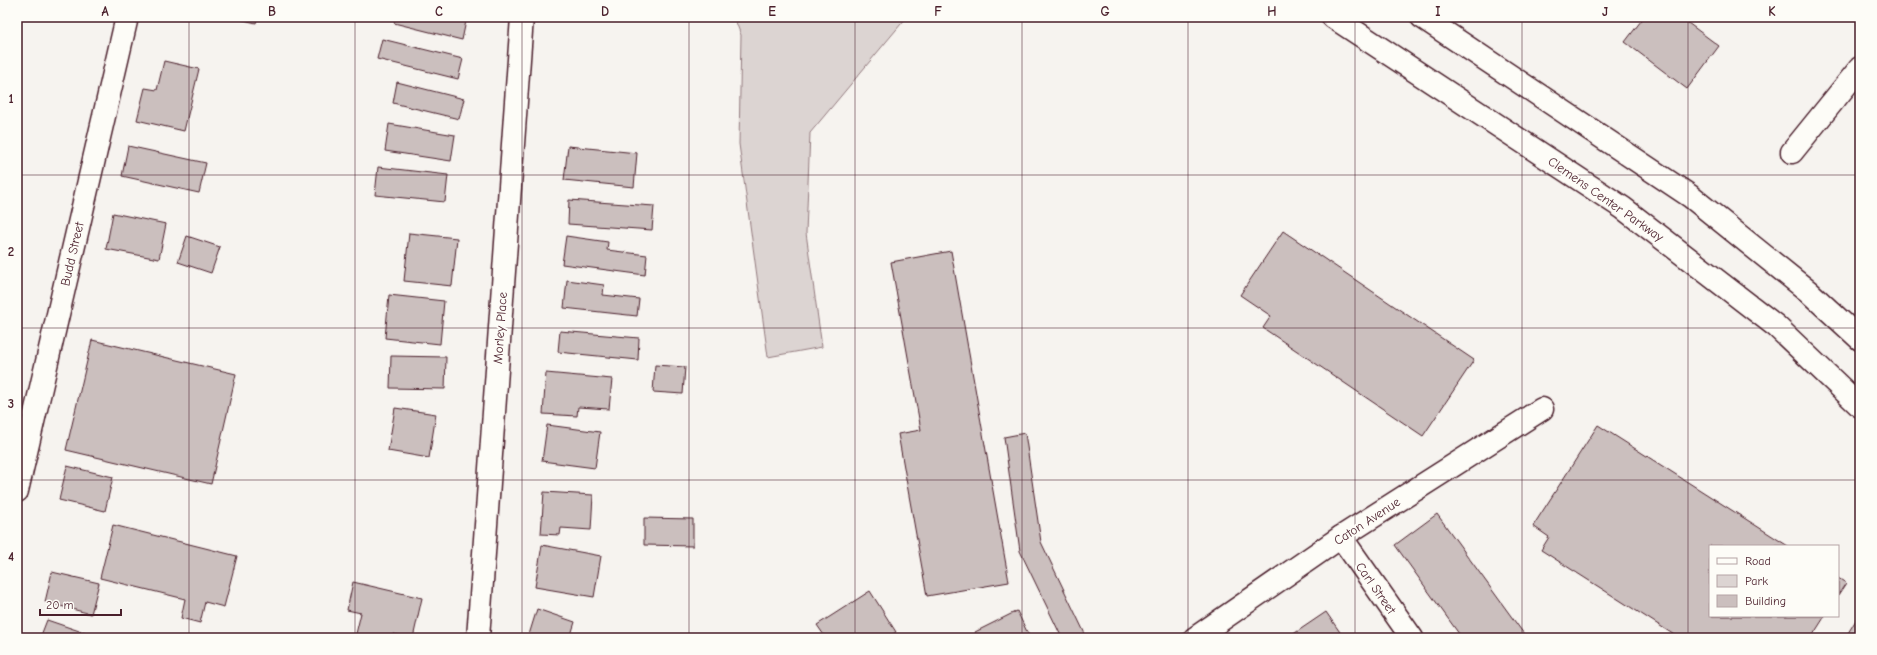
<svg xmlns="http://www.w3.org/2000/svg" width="1877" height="655" viewBox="0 0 1877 655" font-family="'Comic Neue',sans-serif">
  <rect width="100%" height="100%" fill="#f6f3ef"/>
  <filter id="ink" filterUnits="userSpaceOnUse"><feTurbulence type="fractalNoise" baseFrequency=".025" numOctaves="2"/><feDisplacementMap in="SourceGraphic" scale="8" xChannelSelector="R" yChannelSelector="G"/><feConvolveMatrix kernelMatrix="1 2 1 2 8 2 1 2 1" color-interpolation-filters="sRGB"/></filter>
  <g filter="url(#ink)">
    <path fill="#dcd4d2" stroke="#937a7e" d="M 734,17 L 906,18 L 810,133 L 806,233 L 822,347 L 768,357 L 739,144 L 741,35 Z"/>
    <g fill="#cbbfbe" stroke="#4a1f2b">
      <path d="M 231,17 L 258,17 L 256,23 Z"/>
      <path d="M 395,17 L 450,17 L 466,21 L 462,40 L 394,23 Z"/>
      <path d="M 1644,17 L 1680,17 L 1719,46 L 1687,89 L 1625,42 Z"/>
      <path d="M 382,39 L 463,59 L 458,79 L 377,59 Z"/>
      <path d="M 164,61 L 199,69 L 184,131 L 137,120 L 145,88 L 157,90 Z"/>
      <path d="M 397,82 L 464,99 L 459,119 L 393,103 Z"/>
      <path d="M 389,124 L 455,135 L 451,161 L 385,151 Z"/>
      <path d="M 128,146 L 206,163 L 199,193 L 122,176 Z"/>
      <path d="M 568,146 L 637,153 L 634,187 L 564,180 Z"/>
      <path d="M 378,167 L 448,175 L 445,202 L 375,195 Z"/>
      <path d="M 569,200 L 654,206 L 652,230 L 568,224 Z"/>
      <path d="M 113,213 L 166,224 L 159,259 L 106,249 Z"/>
      <path d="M 1283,231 L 1474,360 L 1423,436 L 1263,328 L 1271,316 L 1240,295 Z"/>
      <path d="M 409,233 L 457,238 L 452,286 L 404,281 Z"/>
      <path d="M 187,236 L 220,247 L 211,273 L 178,262 Z"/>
      <path d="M 566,236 L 608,242 L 607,250 L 647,255 L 645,275 L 562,264 Z"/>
      <path d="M 951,251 L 1009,582 L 927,596 L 898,434 L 921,430 L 891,262 Z"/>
      <path d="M 567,280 L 604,285 L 603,295 L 639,299 L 637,316 L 564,308 Z"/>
      <path d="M 389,295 L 444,301 L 440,344 L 385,338 Z"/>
      <path d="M 560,331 L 639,338 L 638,360 L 558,352 Z"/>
      <path d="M 92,340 L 236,374 L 211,484 L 66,450 Z"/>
      <path d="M 391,356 L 446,357 L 445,389 L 390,388 Z"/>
      <path d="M 655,365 L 685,367 L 683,394 L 653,392 Z"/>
      <path d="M 546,373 L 612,379 L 609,409 L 578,407 L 577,416 L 543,414 Z"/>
      <path d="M 395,408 L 436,414 L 429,458 L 388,451 Z"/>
      <path d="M 547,425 L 600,432 L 595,468 L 542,461 Z"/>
      <path d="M 1598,425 L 1788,546 L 1710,546 L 1710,616 L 1825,616 L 1811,638 L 1679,638 L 1541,550 L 1549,537 L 1533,526 Z"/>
      <path d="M 1025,433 L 1041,542 L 1087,638 L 1062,638 L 1020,551 L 1004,437 Z"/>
      <path d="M 67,466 L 113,477 L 105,511 L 59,500 Z"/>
      <path d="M 544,492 L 593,495 L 591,530 L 561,528 L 560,535 L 541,534 Z"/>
      <path d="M 1437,514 L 1524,634 L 1519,638 L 1462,638 L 1395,545 Z"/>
      <path d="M 644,518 L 693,519 L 693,546 L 644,545 Z"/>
      <path d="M 113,525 L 237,556 L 224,607 L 205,602 L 200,623 L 181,618 L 185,599 L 100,578 Z"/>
      <path d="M 542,545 L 601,556 L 594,597 L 535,587 Z"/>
      <path d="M 52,572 L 99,583 L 91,614 L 45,602 Z"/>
      <path d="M 1838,578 L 1846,583 L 1838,595 Z"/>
      <path d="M 353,582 L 422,598 L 413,638 L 393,634 L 392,638 L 355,638 L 361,613 L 347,610 Z"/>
      <path d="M 870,591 L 896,632 L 887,638 L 826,638 L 817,625 Z"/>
      <path d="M 537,609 L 575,622 L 570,638 L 528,638 Z"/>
      <path d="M 1017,611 L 1030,638 L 978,638 L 975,632 Z"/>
      <path d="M 1326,612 L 1344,638 L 1294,638 L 1292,635 Z"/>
      <path d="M 1859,615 L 1860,638 L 1845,638 Z"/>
      <path d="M 47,620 L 91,635 L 90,638 L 40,638 Z"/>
    </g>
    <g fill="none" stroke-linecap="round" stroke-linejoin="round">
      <g stroke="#4a1f2b" stroke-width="25">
        <g id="street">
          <path d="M 1792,152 L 1860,68"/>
          <path d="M 17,491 L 127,17"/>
          <path d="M 1341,537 L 1412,638"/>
          <path d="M 478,638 L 522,17"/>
          <path d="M 1195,638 L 1341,537 L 1542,409"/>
        </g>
      </g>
      <g stroke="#4a1f2b" stroke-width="25">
        <g id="primary">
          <path d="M 1333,17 L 1623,208 L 1776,326 L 1860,406"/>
          <path d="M 1422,17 L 1690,196 L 1808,291 L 1860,339"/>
        </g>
      </g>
      <use href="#street" stroke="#fdfcf7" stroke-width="22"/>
      <use href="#primary" stroke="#fdfcf7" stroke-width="22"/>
    </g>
  </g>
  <path fill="none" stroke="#4a1f2b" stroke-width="1" stroke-opacity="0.55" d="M 189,17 L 189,638M 355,17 L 355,638M 522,17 L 522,638M 689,17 L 689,638M 855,17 L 855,638M 1022,17 L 1022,638M 1188,17 L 1188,638M 1355,17 L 1355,638M 1522,17 L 1522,638M 1688,17 L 1688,638M 17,175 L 1860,175M 17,328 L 1860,328M 17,480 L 1860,480"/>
  <g text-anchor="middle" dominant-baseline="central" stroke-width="4" stroke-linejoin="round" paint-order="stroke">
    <g font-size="13" fill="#4a1f2b" stroke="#fdfcf7">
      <text transform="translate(1606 199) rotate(35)">Clemens Center Parkway</text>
      <text transform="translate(72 254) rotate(-77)">Budd Street</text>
      <text transform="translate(500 328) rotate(-86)">Morley Place</text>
      <text transform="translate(1367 521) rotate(-33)">Caton Avenue</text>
      <text transform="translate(1376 588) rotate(55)">Carl Street</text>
    </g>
  </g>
  <rect width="1877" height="655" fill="none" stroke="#fdfcf7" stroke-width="44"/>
  <rect x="1709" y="545" width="130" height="72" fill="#fdfcf7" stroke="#b5a4a5"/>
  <rect x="1717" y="558" width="20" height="6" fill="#fdfcf7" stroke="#b5a4a5"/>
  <text x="1745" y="565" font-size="12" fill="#4a1f2b">Road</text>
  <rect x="1717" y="575" width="20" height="12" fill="#dcd4d2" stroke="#b5a4a5"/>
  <text x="1745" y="585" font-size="12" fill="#4a1f2b">Park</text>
  <rect x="1717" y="595" width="20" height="12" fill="#cbbfbe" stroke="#b5a4a5"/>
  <text x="1745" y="605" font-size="12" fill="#4a1f2b">Building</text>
  <path d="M40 609v6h81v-6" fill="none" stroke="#4a1f2b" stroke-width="2"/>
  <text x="46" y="609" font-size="12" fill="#4a1f2b" stroke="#fdfcf7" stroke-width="3" paint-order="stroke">20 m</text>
  <rect x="22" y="22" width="1833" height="611" fill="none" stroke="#4a1f2b" stroke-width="1.5"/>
  <g font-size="13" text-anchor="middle" font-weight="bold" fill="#4a1f2b">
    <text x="105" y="16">A</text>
    <text x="272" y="16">B</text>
    <text x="439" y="16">C</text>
    <text x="605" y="16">D</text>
    <text x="772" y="16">E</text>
    <text x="938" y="16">F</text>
    <text x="1105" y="16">G</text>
    <text x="1272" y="16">H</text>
    <text x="1438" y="16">I</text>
    <text x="1605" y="16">J</text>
    <text x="1772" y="16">K</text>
    <text x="11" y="103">1</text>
    <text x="11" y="256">2</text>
    <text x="11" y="408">3</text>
    <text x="11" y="561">4</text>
  </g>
</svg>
